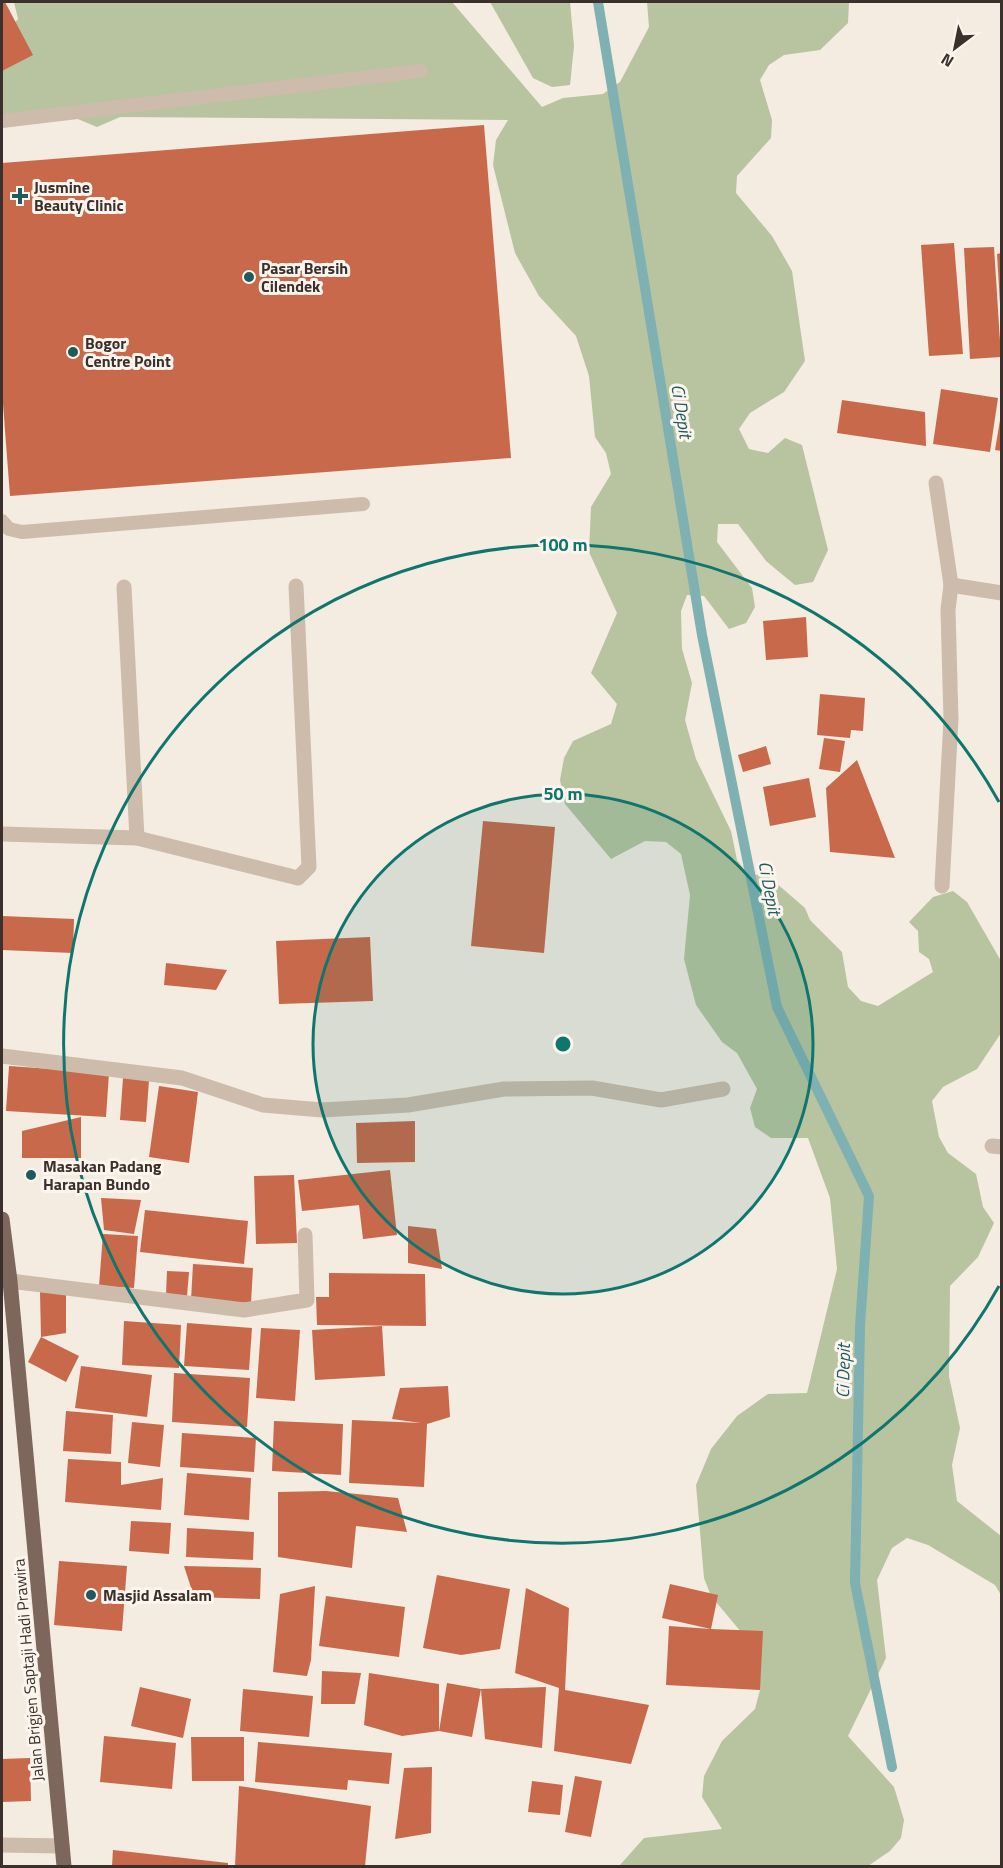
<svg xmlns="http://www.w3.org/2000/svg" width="1003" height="1868" viewBox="0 0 1003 1868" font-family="'Titillium Web',sans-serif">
  <rect width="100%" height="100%" fill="#f4ebe1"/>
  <g fill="#b8c4a0">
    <path d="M 14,2 L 452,2 L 542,107 L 563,98 L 603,94 L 620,82 L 649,27 L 647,2 L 849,2 L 848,23 L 820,50 L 784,55 L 769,65 L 760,80 L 772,120 L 771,138 L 737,176 L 736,193 L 772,236 L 792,271 L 805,361 L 784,392 L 750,413 L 739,429 L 749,449 L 768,453 L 785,438 L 802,445 L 828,550 L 813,582 L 795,585 L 766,561 L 738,524 L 718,524 L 717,542 L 752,588 L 755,607 L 746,623 L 729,629 L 704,596 L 687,595 L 681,611 L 682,649 L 692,683 L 685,720 L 696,759 L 731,831 L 737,860 L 748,874 L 768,876 L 805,908 L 810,920 L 842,952 L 848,987 L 861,1001 L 878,1006 L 933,972 L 929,959 L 919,952 L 918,931 L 909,922 L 933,897 L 953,891 L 967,902 L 1001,961 L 1001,1033 L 977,1069 L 943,1087 L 932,1101 L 939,1137 L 948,1153 L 976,1174 L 983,1207 L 994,1223 L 978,1257 L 950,1286 L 949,1376 L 960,1428 L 952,1465 L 957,1501 L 1001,1536 L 1001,1595 L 995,1585 L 928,1545 L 907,1538 L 892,1548 L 877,1580 L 886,1658 L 848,1736 L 894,1787 L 904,1820 L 901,1838 L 890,1851 L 868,1866 L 619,1866 L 644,1838 L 722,1829 L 702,1797 L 704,1776 L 722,1741 L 755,1709 L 760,1690 L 752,1645 L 711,1596 L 704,1578 L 696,1485 L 711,1449 L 737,1416 L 768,1394 L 807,1393 L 837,1269 L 830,1198 L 808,1138 L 771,1138 L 755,1127 L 750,1108 L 757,1089 L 737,1053 L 722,1042 L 696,1005 L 684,959 L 690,895 L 681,854 L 666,842 L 645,841 L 611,859 L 565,804 L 560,780 L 564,758 L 573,741 L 611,724 L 617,704 L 591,673 L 617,613 L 589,552 L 591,507 L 611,474 L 606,453 L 595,437 L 589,376 L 576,336 L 539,296 L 515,253 L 493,165 L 496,140 L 508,120 L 120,117 L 97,127 L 73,117 L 2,116 L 2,37 L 18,19 Z"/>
    <path d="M 490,2 L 570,2 L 574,46 L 570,85 L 552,87 L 533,78 Z"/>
  </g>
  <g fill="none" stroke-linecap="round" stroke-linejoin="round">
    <path stroke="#7fb0b2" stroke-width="10" d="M 598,2 L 702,635 L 777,1007 L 869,1196 L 860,1326 L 855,1583 L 892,1767"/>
  </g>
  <g fill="#c8694b">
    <path d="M 2,2 L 5,2 L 33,55 L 2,71 Z"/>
    <path d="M 484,125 L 511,458 L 10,496 L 2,391 L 2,163 Z"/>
    <path d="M 954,243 L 963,354 L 929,356 L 921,245 Z"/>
    <path d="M 994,247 L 1001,357 L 970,359 L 964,248 Z"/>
    <path d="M 1002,253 L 1002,304 L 1000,304 L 997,254 Z"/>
    <path d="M 941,389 L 998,398 L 990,452 L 933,444 Z"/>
    <path d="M 842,400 L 925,412 L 926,446 L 837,433 Z"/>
    <path d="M 1000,420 L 1002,420 L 1002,451 L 995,450 Z"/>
    <path d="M 806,617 L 808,657 L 766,660 L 763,621 Z"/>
    <path d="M 820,694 L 865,698 L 863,731 L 851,730 L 850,738 L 817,735 Z"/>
    <path d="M 824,738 L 845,741 L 840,772 L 819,769 Z"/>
    <path d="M 766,746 L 771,764 L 743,772 L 738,755 Z"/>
    <path d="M 857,760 L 895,858 L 830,852 L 826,788 Z"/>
    <path d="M 809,778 L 816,817 L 770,826 L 763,787 Z"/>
    <path d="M 483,821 L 555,827 L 544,953 L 471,946 Z"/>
    <path d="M 2,916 L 74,919 L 73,953 L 2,950 Z"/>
    <path d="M 370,937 L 373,1001 L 279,1004 L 276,941 Z"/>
    <path d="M 166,963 L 227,970 L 216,990 L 164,985 Z"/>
    <path d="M 9,1066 L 109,1073 L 106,1117 L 6,1111 Z"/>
    <path d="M 123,1078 L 149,1080 L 146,1122 L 120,1120 Z"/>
    <path d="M 159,1086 L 198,1092 L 189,1163 L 149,1157 Z"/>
    <path d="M 81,1117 L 81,1158 L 22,1158 L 22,1131 Z"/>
    <path d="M 415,1121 L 415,1162 L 357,1163 L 356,1123 Z"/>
    <path d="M 390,1170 L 397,1235 L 363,1239 L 359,1205 L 302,1211 L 298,1180 Z"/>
    <path d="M 294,1175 L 297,1243 L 256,1244 L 254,1176 Z"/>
    <path d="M 101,1198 L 141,1200 L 134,1234 L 104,1230 Z"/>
    <path d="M 145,1210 L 248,1221 L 244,1264 L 140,1252 Z"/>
    <path d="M 408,1226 L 436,1229 L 442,1269 L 408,1263 Z"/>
    <path d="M 103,1234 L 138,1236 L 134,1288 L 99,1286 Z"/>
    <path d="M 193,1264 L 253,1268 L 251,1303 L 191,1300 Z"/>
    <path d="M 167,1271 L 189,1272 L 187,1296 L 166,1295 Z"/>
    <path d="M 329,1273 L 425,1274 L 426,1326 L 317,1325 L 316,1297 L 329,1297 Z"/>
    <path d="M 40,1292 L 66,1293 L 66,1333 L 41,1337 Z"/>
    <path d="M 124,1321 L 181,1325 L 179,1368 L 122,1365 Z"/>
    <path d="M 187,1323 L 252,1328 L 249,1370 L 184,1366 Z"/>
    <path d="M 382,1326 L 385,1376 L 315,1380 L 312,1330 Z"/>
    <path d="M 261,1328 L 300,1330 L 295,1401 L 256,1398 Z"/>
    <path d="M 41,1337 L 79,1356 L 66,1382 L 28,1362 Z"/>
    <path d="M 81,1366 L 152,1375 L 147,1417 L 75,1408 Z"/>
    <path d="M 174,1373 L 250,1378 L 247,1427 L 172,1422 Z"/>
    <path d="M 448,1386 L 450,1417 L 427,1424 L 424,1487 L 349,1483 L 352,1420 L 421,1423 L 392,1419 L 400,1388 Z"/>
    <path d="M 66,1411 L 113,1415 L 111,1454 L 63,1451 Z"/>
    <path d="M 274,1421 L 343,1424 L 341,1475 L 272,1471 Z"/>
    <path d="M 132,1422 L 164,1425 L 160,1467 L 128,1463 Z"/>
    <path d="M 182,1433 L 256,1438 L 254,1472 L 180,1467 Z"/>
    <path d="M 68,1459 L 121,1462 L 121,1485 L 163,1478 L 161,1510 L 65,1502 Z"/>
    <path d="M 187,1473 L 251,1478 L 249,1520 L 184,1515 Z"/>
    <path d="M 326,1491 L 398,1498 L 407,1532 L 356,1526 L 352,1568 L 278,1557 L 278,1492 Z"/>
    <path d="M 131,1521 L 171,1523 L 169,1554 L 129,1551 Z"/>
    <path d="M 187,1528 L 254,1532 L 253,1560 L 186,1557 Z"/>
    <path d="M 59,1561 L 127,1566 L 122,1631 L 54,1625 Z"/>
    <path d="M 184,1566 L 261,1568 L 260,1599 L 194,1597 Z"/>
    <path d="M 437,1575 L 510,1589 L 500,1649 L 461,1655 L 423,1648 Z"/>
    <path d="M 670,1584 L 718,1595 L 711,1629 L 763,1631 L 760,1690 L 666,1685 L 669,1626 L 711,1629 L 662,1618 Z"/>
    <path d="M 315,1586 L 311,1660 L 307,1676 L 273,1672 L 280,1594 Z"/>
    <path d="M 526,1588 L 569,1608 L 565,1690 L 649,1705 L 631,1764 L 554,1751 L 559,1688 L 515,1673 Z"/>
    <path d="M 326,1596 L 405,1607 L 399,1657 L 319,1646 Z"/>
    <path d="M 322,1671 L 361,1673 L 355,1704 L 321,1704 Z"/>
    <path d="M 369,1673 L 439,1684 L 439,1731 L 447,1683 L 481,1689 L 472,1737 L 439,1731 L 402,1736 L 364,1725 Z"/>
    <path d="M 140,1687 L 191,1699 L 183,1738 L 131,1726 Z"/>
    <path d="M 546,1687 L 542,1748 L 485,1739 L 481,1689 Z"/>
    <path d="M 243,1689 L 313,1696 L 309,1737 L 240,1731 Z"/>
    <path d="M 104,1736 L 176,1743 L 172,1789 L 100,1782 Z"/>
    <path d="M 191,1737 L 244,1737 L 244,1781 L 192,1781 Z"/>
    <path d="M 258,1742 L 392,1753 L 389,1784 L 348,1780 L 347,1790 L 255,1782 Z"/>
    <path d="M 30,1758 L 31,1801 L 2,1802 L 2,1759 Z"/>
    <path d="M 432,1767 L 431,1833 L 395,1839 L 404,1768 Z"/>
    <path d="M 575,1776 L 602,1781 L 591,1837 L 565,1832 Z"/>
    <path d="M 532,1781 L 563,1785 L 560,1815 L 528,1812 Z"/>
    <path d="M 239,1786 L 371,1806 L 365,1866 L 235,1866 Z"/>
    <path d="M 113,1850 L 228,1863 L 228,1866 L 112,1866 Z"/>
  </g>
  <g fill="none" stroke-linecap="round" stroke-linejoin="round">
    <g stroke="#cdbbac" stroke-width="14">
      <path d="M 2,121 L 420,71"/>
      <path d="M 2,521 L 9,529 L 22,532 L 363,504"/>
    </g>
    <g stroke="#cdbbac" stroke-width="15">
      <path d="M 936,483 L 951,585 L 948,610 L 951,719 L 942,886"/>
      <path d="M 951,585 L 1002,593"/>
      <path d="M 124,587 L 137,838"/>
      <path d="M 2,834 L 137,838 L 298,878 L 309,867 L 296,586"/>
      <path d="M 2,1056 L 182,1078 L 263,1105 L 322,1110 L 408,1105 L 504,1089 L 592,1088 L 661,1100 L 723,1089"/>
      <path d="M 992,1146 L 1002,1147"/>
      <path d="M 10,1281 L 244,1310 L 307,1300 L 305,1235"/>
      <path d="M 2,1845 L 62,1846"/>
    </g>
    <path stroke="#7d675c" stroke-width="15" d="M 2,1219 L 10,1281 L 64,1866"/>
  </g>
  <circle cx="563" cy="1044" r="250" fill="#0f766e" fill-opacity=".12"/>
  <g fill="none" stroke="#0f766e" stroke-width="3">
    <circle cx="563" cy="1044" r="250"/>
    <path d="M999 1286A499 499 0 1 1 999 802"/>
  </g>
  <g fill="#1f5a5e" stroke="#fbf5ee" stroke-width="2">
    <path d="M17 187h6v6h6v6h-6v6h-6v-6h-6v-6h6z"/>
    <circle cx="249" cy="277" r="6"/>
    <circle cx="73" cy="352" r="6"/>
    <circle cx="31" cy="1175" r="6"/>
    <circle cx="91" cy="1595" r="6"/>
  </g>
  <g text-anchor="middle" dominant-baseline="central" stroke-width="6" stroke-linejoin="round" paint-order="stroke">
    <g font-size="16" font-weight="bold" fill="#3b302b" stroke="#fbf5ee" text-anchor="start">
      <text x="34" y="187">Jusmine<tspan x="34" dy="18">Beauty Clinic</tspan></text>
      <text x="261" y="268">Pasar Bersih<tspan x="261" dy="18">Cilendek</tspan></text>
      <text x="85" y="343">Bogor<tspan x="85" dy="18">Centre Point</tspan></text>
      <text x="43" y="1166">Masakan Padang<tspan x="43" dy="18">Harapan Bundo</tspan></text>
      <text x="103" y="1595">Masjid Assalam</text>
    </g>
    <g font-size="16" fill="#3b302b" stroke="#fbf5ee">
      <text transform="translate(28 1670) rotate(-95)">Jalan Brigjen Saptaji Hadi Prawira</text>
    </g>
    <g font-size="18" font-style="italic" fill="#1f5a5e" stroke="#fbf5ee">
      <text transform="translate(682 411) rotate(81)">Ci Depit</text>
      <text transform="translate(770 888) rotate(79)">Ci Depit</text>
      <text transform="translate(843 1371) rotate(-89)">Ci Depit</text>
    </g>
  </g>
  <circle cx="563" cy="1044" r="9" fill="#0f766e" stroke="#fbf5ee" stroke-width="3"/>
  <g font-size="18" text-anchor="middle" font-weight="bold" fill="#0f766e" stroke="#fbf5ee" stroke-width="6" stroke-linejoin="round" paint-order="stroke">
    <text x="563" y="551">100 m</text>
    <text x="563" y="800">50 m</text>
  </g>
  <rect width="1003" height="1868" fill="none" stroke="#3b302b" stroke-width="6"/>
  <g transform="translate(955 48) rotate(212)" stroke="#fbf5ee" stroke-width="4.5" paint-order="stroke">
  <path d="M0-4.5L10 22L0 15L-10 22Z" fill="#3b302b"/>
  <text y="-9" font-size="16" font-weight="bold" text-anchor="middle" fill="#3b302b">N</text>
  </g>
</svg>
